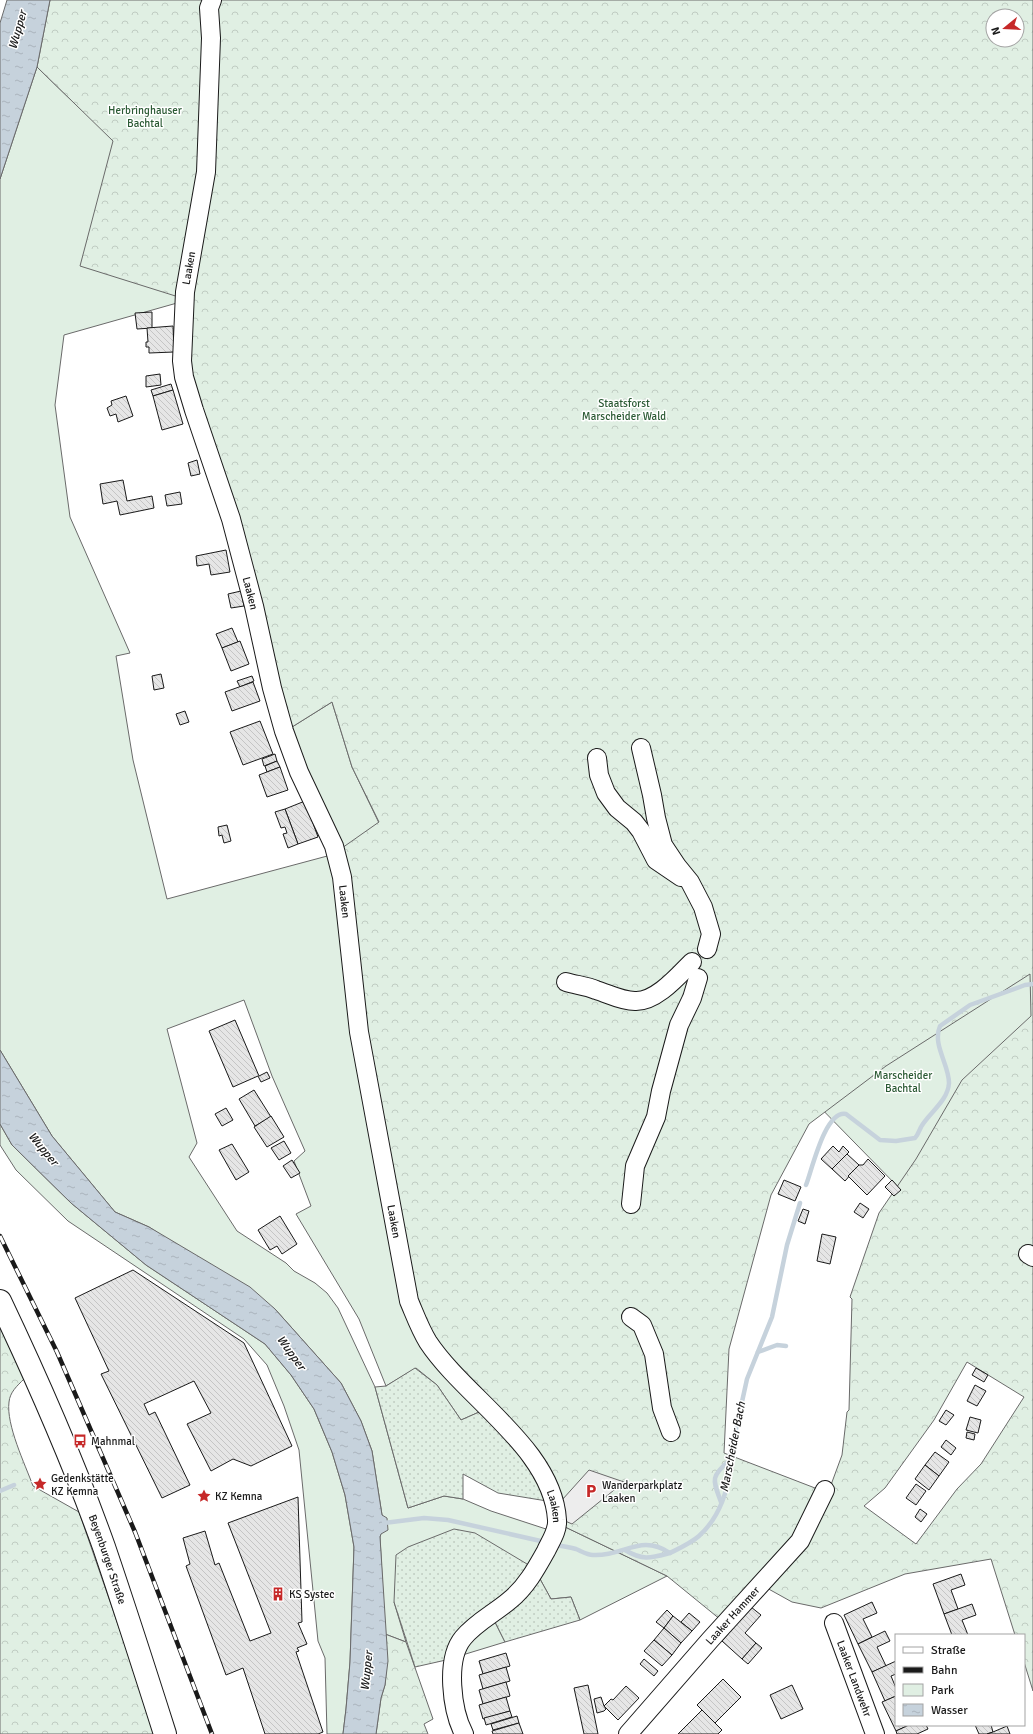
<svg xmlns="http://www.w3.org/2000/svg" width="1033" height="1734" viewBox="0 0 1033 1734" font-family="Signika,sans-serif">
  <defs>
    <pattern id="forest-crowns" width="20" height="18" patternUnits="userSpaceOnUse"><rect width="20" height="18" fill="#e0efe3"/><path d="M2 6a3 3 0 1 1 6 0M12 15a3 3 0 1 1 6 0" fill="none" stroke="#c0ccc2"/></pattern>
    <pattern id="garden-dots" width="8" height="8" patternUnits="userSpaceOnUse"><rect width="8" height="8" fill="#e0efe3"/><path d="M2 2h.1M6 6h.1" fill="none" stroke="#c0ccc2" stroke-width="1.8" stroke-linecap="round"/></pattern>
    <pattern id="water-ripples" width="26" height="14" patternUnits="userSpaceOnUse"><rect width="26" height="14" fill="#c6d2dc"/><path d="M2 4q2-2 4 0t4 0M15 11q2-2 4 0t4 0" fill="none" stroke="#aab4bc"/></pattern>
    <pattern id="building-back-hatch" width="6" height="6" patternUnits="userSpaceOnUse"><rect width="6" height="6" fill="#e6e6e6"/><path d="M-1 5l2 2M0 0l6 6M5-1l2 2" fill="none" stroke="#c5c5c5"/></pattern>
  </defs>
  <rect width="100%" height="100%" fill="#fff"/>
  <g fill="#e0efe3" stroke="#6a6a6a">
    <path d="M 230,0 L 177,303 L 64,335 L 55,405 L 70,517 L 130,653 L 116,656 L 133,760 L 167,899 L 331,855 L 284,732 L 332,702 L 352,767 L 379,823 L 486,1409 L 461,1420 L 437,1385 L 416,1368 L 386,1386 L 359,1319 L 296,1214 L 311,1206 L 294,1161 L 305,1151 L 272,1076 L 244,1000 L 167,1029 L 197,1143 L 189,1157 L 237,1231 L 286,1263 L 294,1271 L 315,1283 L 327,1293 L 338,1308 L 375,1387 L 408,1508 L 444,1496 L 463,1499 L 491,1511 L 546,1529 L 549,1533 L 561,1525 L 667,1576 L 580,1620 L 571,1597 L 551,1599 L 540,1579 L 394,1602 L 406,1642 L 385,1634 L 380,1537 L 384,1517 L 382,1515 L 372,1451 L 361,1421 L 341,1383 L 275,1309 L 149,1227 L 115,1212 L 52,1136 L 0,1050 L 0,179 L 37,67 L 71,100 Z"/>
    <path d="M 1033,890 L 1033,1035 L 901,1190 L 809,1096 Z"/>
    <path d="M 0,1124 L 12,1145 L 71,1203 L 146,1265 L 265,1344 L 291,1375 L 314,1409 L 332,1452 L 345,1495 L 354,1547 L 350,1662 L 346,1709 L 343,1734 L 327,1734 L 325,1658 L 318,1641 L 299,1450 L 284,1406 L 267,1365 L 244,1339 L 68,1221 L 16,1170 L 0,1145 Z"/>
    <path d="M 494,1620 L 505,1642 L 446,1660 Z"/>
  </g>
  <g fill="url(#forest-crowns)" stroke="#6a6a6a" fill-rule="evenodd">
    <path d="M 50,0 L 1033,0 L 1033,1691 L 1024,1662 L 1024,1635 L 1015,1635 L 991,1559 L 905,1574 L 821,1608 L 792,1602 L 765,1587 L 721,1620 L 667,1576 L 561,1525 L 547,1485 L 414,1317 L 332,855 L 379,822 L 352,767 L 332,702 L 284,732 L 184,373 L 185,299 L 80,266 L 113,141 L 37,67 ZM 993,16 L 1017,16 L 1017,40 L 993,40 ZM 1030,974 L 1031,1016 L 962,1080 L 916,1159 L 879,1213 L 850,1297 L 852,1299 L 849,1410 L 847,1412 L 842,1455 L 828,1493 L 724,1453 L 729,1349 L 771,1195 L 809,1124 L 886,1066 ZM 967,1362 L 1024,1397 L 981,1464 L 957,1489 L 916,1544 L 864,1506 L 885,1488 L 934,1420 Z"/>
    <path d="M 0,1322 L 24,1379 C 17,1386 10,1392 9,1402 C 6,1425 25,1464 33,1486 L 79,1512 L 124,1642 L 154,1734 L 0,1734 Z"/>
    <path d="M 385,1634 L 406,1642 L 433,1719 L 424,1724 L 428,1734 L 376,1734 L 381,1698 L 385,1685 L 387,1661 Z"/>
  </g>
  <g fill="url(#garden-dots)" stroke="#6a6a6a">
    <path d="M 415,1368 L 437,1385 L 461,1420 L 486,1409 L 553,1502 L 498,1493 L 463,1474 L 463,1499 L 444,1496 L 408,1508 L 375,1387 L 386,1386 Z"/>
    <path d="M 454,1529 L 475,1533 L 527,1564 L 540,1579 L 551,1599 L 571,1597 L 580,1620 L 505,1642 L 494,1620 L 446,1660 L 415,1667 L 394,1602 L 396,1555 L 408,1547 Z"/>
  </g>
  <path fill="#ededed" stroke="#6a6a6a" d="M 589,1470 L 624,1482 L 572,1524 L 563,1520 L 562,1500 Z"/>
  <g fill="url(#water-ripples)" stroke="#6a6a6a">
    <path d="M 7,0 L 50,0 L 37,67 L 0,179 L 0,23 Z"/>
    <path d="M 0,1050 L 52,1136 L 115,1212 L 149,1227 L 250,1287 L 275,1309 L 341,1383 L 361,1421 L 372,1451 L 382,1515 L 387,1518 L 388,1530 L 381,1534 L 380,1537 L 388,1661 L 385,1685 L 381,1698 L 376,1734 L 343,1734 L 346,1709 L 350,1662 L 354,1547 L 345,1495 L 332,1452 L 314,1409 L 291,1375 L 265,1344 L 146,1265 L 71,1203 L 12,1145 L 0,1124 Z"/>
  </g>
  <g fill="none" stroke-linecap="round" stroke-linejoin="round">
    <g stroke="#c6d2dc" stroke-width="4.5">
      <path d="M 806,1185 C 812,1170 825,1110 846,1114 L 880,1140 L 896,1141 L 915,1138 C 918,1135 919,1131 921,1127 C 929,1113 948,1101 949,1083 C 949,1064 932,1045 940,1026 L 970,1005 L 1025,985 L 1033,984"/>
      <path d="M 758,1352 L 777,1345 L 786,1346"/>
      <path d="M 0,1491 L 14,1485"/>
      <path d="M 721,1502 C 713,1480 710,1477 729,1461"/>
      <path d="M 384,1523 L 424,1518 L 448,1520 L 545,1542"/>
      <path d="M 555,1545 C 562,1546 569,1547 576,1549 C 581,1551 587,1555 593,1555 C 624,1557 640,1533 670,1553 C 680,1548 691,1543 699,1536 C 719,1518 731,1487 729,1461 L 747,1379 L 772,1317 L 787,1245 L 800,1203"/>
      <path d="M 625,1550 C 643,1561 651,1558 670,1553"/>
    </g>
  </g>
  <g fill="url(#building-back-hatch)" stroke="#1a1a1a">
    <path d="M 152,312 L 152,328 L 137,329 L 135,313 Z"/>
    <path d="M 173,326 L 174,352 L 149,353 L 149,347 L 146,347 L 146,342 L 148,342 L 147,328 Z"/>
    <path d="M 160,374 L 161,385 L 146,387 L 146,376 Z"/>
    <path d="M 171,384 L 173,390 L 153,396 L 151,390 Z"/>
    <path d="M 173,390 L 183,424 L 162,430 L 153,396 Z"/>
    <path d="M 126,396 L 133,416 L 118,422 L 116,414 L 110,416 L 107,408 L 112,405 L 111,401 Z"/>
    <path d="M 197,460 L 200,474 L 191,476 L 188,463 Z"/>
    <path d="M 123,480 L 127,501 L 152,496 L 154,508 L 120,515 L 117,501 L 103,504 L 100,484 Z"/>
    <path d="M 180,492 L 182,504 L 167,506 L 165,495 Z"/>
    <path d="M 226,550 L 230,572 L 211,575 L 209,564 L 197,566 L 196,556 Z"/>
    <path d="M 241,591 L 244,606 L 231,608 L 228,594 Z"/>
    <path d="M 232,628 L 238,642 L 222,648 L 216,634 Z"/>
    <path d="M 240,641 L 249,664 L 231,671 L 222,648 Z"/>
    <path d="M 161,674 L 164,688 L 154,690 L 152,676 Z"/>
    <path d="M 252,676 L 254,681 L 240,687 L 237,681 Z"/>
    <path d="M 253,682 L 260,701 L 232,711 L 225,692 Z"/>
    <path d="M 185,711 L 189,722 L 180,725 L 176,714 Z"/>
    <path d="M 260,721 L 273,754 L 243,765 L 230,732 Z"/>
    <path d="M 275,754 L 277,761 L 264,766 L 262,759 Z"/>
    <path d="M 277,761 L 280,767 L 267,772 L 265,766 Z"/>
    <path d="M 280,767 L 288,790 L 267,797 L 259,775 Z"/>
    <path d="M 305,801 L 318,837 L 298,844 L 285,809 Z"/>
    <path d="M 285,809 L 298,844 L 288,848 L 283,834 L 287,833 L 285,827 L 281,828 L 275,812 Z"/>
    <path d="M 227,825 L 231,841 L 224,843 L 222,835 L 219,836 L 218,827 Z"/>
    <path d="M 235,1020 L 259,1076 L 267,1072 L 270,1078 L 261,1082 L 258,1076 L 233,1087 L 209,1031 Z"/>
    <path d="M 254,1090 L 271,1117 L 255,1126 L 239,1099 Z"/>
    <path d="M 226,1108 L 233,1120 L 222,1126 L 215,1114 Z"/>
    <path d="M 271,1116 L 284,1137 L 267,1147 L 254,1127 Z"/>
    <path d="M 284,1141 L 291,1153 L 279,1160 L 271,1148 Z"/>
    <path d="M 232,1144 L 249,1172 L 236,1180 L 219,1150 Z"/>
    <path d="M 833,1146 L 839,1152 L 843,1146 L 849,1152 L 832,1169 L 821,1159 Z"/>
    <path d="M 847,1154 L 859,1165 L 845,1181 L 832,1169 Z"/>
    <path d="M 868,1159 L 885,1176 L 867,1195 L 848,1176 L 859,1165 L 863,1165 Z"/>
    <path d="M 292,1160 L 300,1173 L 291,1178 L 283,1166 Z"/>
    <path d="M 784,1180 L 801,1187 L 795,1201 L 778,1194 Z"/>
    <path d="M 892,1180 L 901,1190 L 894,1196 L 885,1187 Z"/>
    <path d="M 860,1203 L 869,1209 L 863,1218 L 854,1212 Z"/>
    <path d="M 803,1209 L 809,1211 L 805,1224 L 798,1221 Z"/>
    <path d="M 280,1216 L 297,1244 L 282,1254 L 277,1246 L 270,1250 L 258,1230 Z"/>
    <path d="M 822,1234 L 836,1237 L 830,1264 L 817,1261 Z"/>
    <path d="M 133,1270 L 244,1343 L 292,1446 L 251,1466 L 233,1459 L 211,1471 L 187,1424 L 211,1413 L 194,1381 L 144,1404 L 149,1415 L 155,1412 L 190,1485 L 162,1498 L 101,1374 L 109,1371 L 75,1298 Z"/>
    <path d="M 976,1368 L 988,1375 L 984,1382 L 972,1375 Z"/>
    <path d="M 975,1385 L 986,1391 L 977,1406 L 967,1401 Z"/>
    <path d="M 946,1410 L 954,1415 L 946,1425 L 939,1421 Z"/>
    <path d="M 970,1417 L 981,1420 L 978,1433 L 966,1430 Z"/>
    <path d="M 967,1432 L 975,1434 L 974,1440 L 966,1438 Z"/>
    <path d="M 946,1440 L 956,1448 L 951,1455 L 941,1447 Z"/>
    <path d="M 935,1452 L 949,1462 L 939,1476 L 925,1465 Z"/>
    <path d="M 925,1465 L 939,1476 L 929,1490 L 915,1479 Z"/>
    <path d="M 916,1484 L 926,1491 L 916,1505 L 906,1498 Z"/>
    <path d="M 298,1497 L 302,1622 L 298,1623 L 307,1644 L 297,1648 L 299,1651 L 296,1652 L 323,1732 L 318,1734 L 265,1734 L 243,1668 L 226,1675 L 186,1566 L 190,1564 L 183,1538 L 205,1531 L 215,1565 L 219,1563 L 250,1641 L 271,1633 L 228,1523 Z"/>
    <path d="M 920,1509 L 927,1514 L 921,1522 L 915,1517 Z"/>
    <path d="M 961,1574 L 965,1585 L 951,1590 L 958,1609 L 944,1614 L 933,1584 Z"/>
    <path d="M 872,1602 L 877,1613 L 863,1619 L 872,1637 L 858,1644 L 844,1615 Z"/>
    <path d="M 972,1604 L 976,1615 L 962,1620 L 968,1635 L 952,1635 L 944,1614 Z"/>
    <path d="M 751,1607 L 761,1615 L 745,1633 L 756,1643 L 742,1659 L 722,1641 Z"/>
    <path d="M 667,1610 L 673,1616 L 664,1628 L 656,1622 Z"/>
    <path d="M 689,1613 L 700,1622 L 692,1631 L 681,1622 Z"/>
    <path d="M 673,1616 L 692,1631 L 681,1643 L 664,1628 Z"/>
    <path d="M 664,1628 L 681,1643 L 672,1655 L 654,1640 Z"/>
    <path d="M 885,1631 L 890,1641 L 877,1647 L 886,1666 L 872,1672 L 858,1644 Z"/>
    <path d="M 654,1640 L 672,1655 L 662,1666 L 644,1651 Z"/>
    <path d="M 756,1643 L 762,1648 L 748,1664 L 742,1659 Z"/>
    <path d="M 506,1653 L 510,1666 L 483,1674 L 479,1661 Z"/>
    <path d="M 644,1659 L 658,1671 L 654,1676 L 640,1664 Z"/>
    <path d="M 896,1661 L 896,1674 L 891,1676 L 896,1688 L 896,1696 L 885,1701 L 872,1672 Z"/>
    <path d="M 506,1667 L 510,1681 L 483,1689 L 479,1675 Z"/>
    <path d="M 723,1679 L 741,1697 L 715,1723 L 697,1705 Z"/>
    <path d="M 506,1682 L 510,1696 L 483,1704 L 479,1690 Z"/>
    <path d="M 588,1685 L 598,1734 L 584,1734 L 574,1688 Z"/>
    <path d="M 792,1685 L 803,1709 L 781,1719 L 770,1695 Z"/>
    <path d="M 626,1686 L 639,1698 L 618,1720 L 604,1706 L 611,1699 L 613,1700 Z"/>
    <path d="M 896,1696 L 896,1725 L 909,1725 L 896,1731 L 882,1702 Z"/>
    <path d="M 506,1697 L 510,1711 L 483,1719 L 479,1705 Z"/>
    <path d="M 601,1697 L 604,1706 L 606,1709 L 604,1711 L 597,1713 L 594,1699 Z"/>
    <path d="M 702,1710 L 722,1730 L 718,1734 L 678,1734 Z"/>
    <path d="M 510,1711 L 512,1717 L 486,1725 L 484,1718 Z"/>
    <path d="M 517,1716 L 519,1723 L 493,1730 L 491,1724 Z"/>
    <path d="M 519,1723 L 523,1734 L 493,1734 L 492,1731 Z"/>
    <path d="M 909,1725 L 926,1725 L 928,1729 L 917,1734 L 897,1734 L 896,1731 Z"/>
    <path d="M 975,1725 L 991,1725 L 993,1732 L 987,1734 L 979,1734 Z"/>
    <path d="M 1007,1726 L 1010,1734 L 987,1734 L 993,1732 Z"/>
  </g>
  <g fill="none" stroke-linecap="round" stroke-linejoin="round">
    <g stroke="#1a1a1a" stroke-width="20">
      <g id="minor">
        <path id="s1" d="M 212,0 L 209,8 L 211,38 L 206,172 L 185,292 L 182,361 L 184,377 L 194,410 L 231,519 L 254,606 L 272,688 L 284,731 L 299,772 L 334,846 L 342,877 L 359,1032 L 409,1301 C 415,1315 420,1329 428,1342 C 465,1398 553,1449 557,1520 C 558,1531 550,1542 546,1551 C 536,1569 526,1587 510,1600 C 495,1613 476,1622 463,1638 C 445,1660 452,1711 464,1734"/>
        <path d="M 641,748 L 652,795 L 656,818 L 663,845 L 677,866 L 690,882 L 703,907 L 711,934 L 707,949"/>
        <path d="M 597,758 L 599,775 L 606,793 L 617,808 L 634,822 L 641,831 L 656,860 L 681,877"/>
        <path d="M 566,982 C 576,985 587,986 596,990 C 609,994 621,1001 635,1001 C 656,1002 678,976 692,962"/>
        <path d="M 631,1204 L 635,1166 L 656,1117 L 661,1091 L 679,1025 L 692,998 L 698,978"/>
        <path d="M 1028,1254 L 1033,1257"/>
        <path d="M 631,1317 L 642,1325 L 654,1354 L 662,1408 L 671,1432"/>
        <path id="s2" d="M 834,1623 L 875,1734"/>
        <path id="s3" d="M 628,1734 L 710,1640 L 800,1541 L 825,1490"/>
      </g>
    </g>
    <g stroke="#1a1a1a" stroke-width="24">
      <g id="major">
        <path id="s4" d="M 0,1301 C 38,1381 74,1463 104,1547 C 125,1609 145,1671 165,1734"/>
      </g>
    </g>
    <use href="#minor" stroke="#fff" stroke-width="18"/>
    <use href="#major" stroke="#fff" stroke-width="22"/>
    <g stroke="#1a1a1a" stroke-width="4.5">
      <path id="rail" d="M 0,1236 L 57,1352 L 135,1532 L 212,1734"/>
    </g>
    <use href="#rail" stroke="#fff" stroke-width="3" stroke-dasharray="9" stroke-linecap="butt"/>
    <path stroke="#1a1a1a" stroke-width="2" d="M 36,1488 L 43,1488"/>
  </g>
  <defs>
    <g id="bus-bare" transform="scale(1.08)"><path d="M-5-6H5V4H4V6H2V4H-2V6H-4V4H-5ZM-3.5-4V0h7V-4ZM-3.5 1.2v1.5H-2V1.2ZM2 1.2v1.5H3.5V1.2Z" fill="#c62828" stroke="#fff" stroke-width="2.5" paint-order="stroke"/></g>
    <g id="sight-bare" transform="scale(1.08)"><path d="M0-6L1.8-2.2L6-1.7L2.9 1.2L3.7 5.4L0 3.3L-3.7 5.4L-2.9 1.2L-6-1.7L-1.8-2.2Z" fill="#c62828" stroke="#fff" stroke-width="2.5" paint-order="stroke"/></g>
    <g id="parking-bare" transform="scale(1.08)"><path d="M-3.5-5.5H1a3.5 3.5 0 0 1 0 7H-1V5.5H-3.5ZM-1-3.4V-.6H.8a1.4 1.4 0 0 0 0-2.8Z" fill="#c62828" stroke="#fff" stroke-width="2.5" paint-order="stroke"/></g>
    <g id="building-bare" transform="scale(1.08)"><path d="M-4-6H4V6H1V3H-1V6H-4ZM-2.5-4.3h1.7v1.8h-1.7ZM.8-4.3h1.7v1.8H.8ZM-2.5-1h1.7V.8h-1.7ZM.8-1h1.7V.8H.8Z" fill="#c62828" stroke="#fff" stroke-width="2.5" paint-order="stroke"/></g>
  </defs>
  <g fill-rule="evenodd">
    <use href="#bus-bare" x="80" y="1441"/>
    <use href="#sight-bare" x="40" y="1484"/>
    <use href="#parking-bare" x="591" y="1491"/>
    <use href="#sight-bare" x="204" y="1496"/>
    <use href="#building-bare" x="278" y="1594"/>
  </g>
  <g text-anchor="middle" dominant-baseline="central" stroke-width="3" stroke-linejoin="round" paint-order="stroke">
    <g font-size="11" fill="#2b5a34" stroke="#fff">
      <text x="145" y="110">Herbringhauser<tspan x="145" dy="13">Bachtal</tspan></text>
      <text x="624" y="403">Staatsforst<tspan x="624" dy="13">Marscheider Wald</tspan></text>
      <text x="903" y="1075">Marscheider<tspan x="903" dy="13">Bachtal</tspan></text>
    </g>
    <g font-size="11" fill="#1a1a1a" stroke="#fff">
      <text transform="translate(189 268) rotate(-80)">Laaken</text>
      <text stroke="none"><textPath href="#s1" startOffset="606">Laaken</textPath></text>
      <text stroke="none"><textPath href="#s1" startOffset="930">Laaken</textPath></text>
      <text stroke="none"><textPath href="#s1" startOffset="1254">Laaken</textPath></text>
      <text stroke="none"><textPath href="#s1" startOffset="1590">Laaken</textPath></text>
      <text stroke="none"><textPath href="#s4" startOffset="280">Beyenburger Straße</textPath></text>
      <text stroke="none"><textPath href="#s3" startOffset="158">Laaker Hammer</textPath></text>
      <text stroke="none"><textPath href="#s2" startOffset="59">Laaker Landwehr</textPath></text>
    </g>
    <g font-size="11" fill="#1a1a1a" stroke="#fff" text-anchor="start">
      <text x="91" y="1441">Mahnmal</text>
      <text x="51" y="1478">Gedenkstätte<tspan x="51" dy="13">KZ Kemna</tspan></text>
      <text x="602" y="1485">Wanderparkplatz<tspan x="602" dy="13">Laaken</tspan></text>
      <text x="215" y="1496">KZ Kemna</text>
      <text x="289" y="1594">KS Systec</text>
    </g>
    <g font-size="12" font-style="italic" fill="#1a1a1a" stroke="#fff">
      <text transform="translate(18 30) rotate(-74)">Wupper</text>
      <text transform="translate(43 1149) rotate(50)">Wupper</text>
      <text transform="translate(291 1353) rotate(54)">Wupper</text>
      <text transform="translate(733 1447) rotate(-79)">Marscheider Bach</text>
      <text transform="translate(367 1671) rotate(-84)">Wupper</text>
    </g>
  </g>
  <rect x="895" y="1634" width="130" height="92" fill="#ffffff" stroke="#a3a3a3"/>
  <rect x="903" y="1647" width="20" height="6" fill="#ffffff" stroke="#a3a3a3"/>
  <text x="931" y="1654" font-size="12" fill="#1a1a1a">Straße</text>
  <rect x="903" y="1667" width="20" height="6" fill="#1a1a1a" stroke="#a3a3a3"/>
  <text x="931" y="1674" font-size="12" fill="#1a1a1a">Bahn</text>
  <rect x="903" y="1684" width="20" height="12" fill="#e0efe3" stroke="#a3a3a3"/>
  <text x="931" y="1694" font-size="12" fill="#1a1a1a">Park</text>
  <rect x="903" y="1704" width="20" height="12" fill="url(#water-ripples)" stroke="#a3a3a3"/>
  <text x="931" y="1714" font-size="12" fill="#1a1a1a">Wasser</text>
  <g transform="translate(1005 28) rotate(252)"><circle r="19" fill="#ffffff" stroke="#a3a3a3"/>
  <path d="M0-3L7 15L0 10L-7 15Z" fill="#c62828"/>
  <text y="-6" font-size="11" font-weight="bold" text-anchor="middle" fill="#1a1a1a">N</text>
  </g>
</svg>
